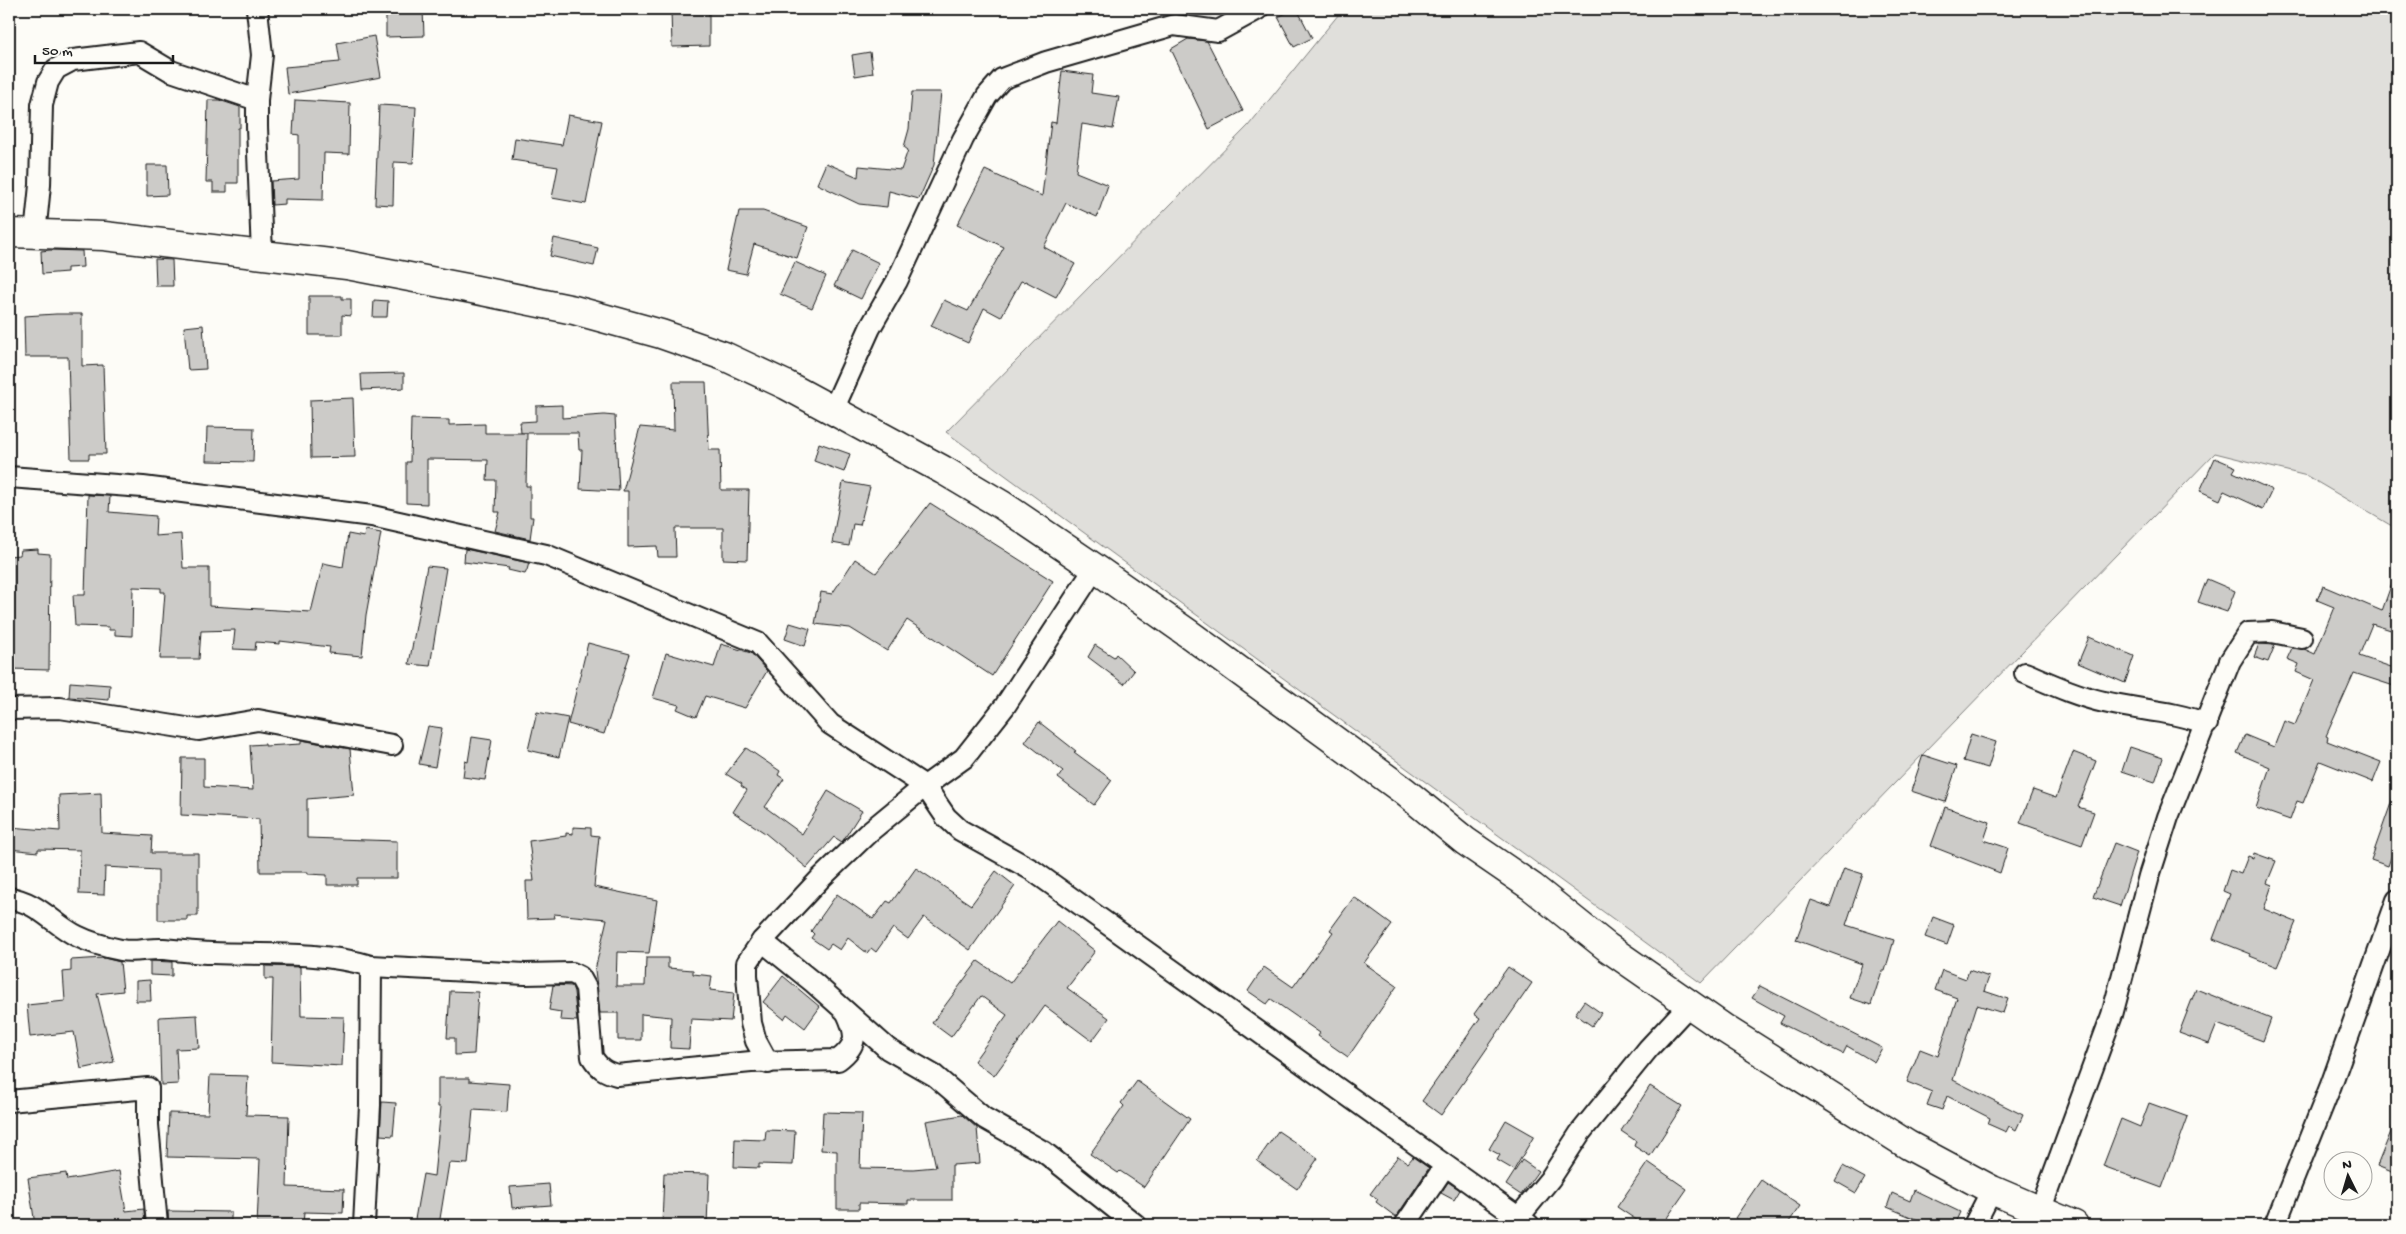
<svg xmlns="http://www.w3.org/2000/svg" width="2406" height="1234" viewBox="0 0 2406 1234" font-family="'Gochi Hand',sans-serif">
  <rect width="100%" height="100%" fill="#fdfcf7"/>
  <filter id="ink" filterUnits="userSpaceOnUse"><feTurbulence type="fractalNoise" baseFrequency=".02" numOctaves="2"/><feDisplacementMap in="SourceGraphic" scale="10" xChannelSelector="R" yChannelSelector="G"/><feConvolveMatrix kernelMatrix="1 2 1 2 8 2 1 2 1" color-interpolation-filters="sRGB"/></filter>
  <g filter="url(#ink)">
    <path fill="#e0dfdb" stroke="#7e7e7c" d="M 1343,9 L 2397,9 L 2397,529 L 2307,476 L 2215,453 L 1701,983 L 946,432 L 1248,126 Z"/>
    <g fill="#cccbc8" stroke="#1c1c1c">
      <path d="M 386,9 L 423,9 L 424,36 L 386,37 Z"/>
      <path d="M 709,9 L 709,46 L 672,47 L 671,10 Z"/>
      <path d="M 1294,9 L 1297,9 L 1312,38 L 1294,47 L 1278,17 Z"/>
      <path d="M 374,36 L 381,77 L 288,94 L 285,67 L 340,62 L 337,43 Z"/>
      <path d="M 1188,39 L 1207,41 L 1243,111 L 1209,129 L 1171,49 Z"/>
      <path d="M 870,52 L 873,73 L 855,76 L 852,55 Z"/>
      <path d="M 1062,71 L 1093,75 L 1091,93 L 1119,97 L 1113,129 L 1082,124 L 1076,172 L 1108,185 L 1097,217 L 1066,203 L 1044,247 L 1075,264 L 1056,297 L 1025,281 L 1024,282 L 1021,281 L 1001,317 L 984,308 L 968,343 L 931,326 L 944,300 L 968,311 L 1004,247 L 957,225 L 985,170 L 1042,196 L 1051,122 L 1056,123 Z"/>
      <path d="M 912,92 L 941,92 L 934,165 L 919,199 L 889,191 L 887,207 L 859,204 L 817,184 L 826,163 L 858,177 L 859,166 L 901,170 L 908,150 L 904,147 L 909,129 Z"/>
      <path d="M 208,100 L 219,100 L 240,107 L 240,128 L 238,128 L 238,183 L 227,183 L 227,192 L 213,192 L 213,182 L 206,182 Z"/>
      <path d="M 295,100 L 350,103 L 349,154 L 324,153 L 323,200 L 285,199 L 285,204 L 272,205 L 271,181 L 299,179 L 299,135 L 293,134 Z"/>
      <path d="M 379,105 L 416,107 L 413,163 L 394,162 L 393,205 L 375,204 Z"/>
      <path d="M 568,115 L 602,121 L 586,204 L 552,198 L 558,167 L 512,160 L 515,138 L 562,145 Z"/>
      <path d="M 147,165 L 167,165 L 168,195 L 147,196 Z"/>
      <path d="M 739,211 L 763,211 L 808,227 L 797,258 L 754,244 L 746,274 L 726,270 Z"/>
      <path d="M 554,238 L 598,248 L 594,266 L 550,256 Z"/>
      <path d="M 50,250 L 82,251 L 83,267 L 67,268 L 67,272 L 42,274 L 41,251 Z"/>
      <path d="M 852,250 L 879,263 L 861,299 L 834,286 Z"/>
      <path d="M 155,259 L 172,260 L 173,286 L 156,286 Z"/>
      <path d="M 795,262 L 826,276 L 812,308 L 780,294 Z"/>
      <path d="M 309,296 L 342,296 L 342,299 L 351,299 L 351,316 L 342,315 L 342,335 L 309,335 Z"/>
      <path d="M 374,300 L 388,301 L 387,317 L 373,317 Z"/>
      <path d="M 56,314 L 82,314 L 82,366 L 103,365 L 106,454 L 89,454 L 89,459 L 71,459 L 68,357 L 25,357 L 24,316 Z"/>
      <path d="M 203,325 L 206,369 L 188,370 L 184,327 Z"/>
      <path d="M 404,373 L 404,388 L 362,390 L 361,374 Z"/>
      <path d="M 673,382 L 706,382 L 709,450 L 720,450 L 721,490 L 749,490 L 747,560 L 723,559 L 723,528 L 675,528 L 676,557 L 658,557 L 657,546 L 628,547 L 628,491 L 623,491 L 640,427 L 674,430 Z"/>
      <path d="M 353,398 L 355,457 L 311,458 L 310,400 Z"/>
      <path d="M 562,405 L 562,418 L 604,415 L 615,416 L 619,491 L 580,489 L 582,450 L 579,450 L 578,433 L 521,433 L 520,422 L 536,421 L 536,406 Z"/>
      <path d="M 411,419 L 449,420 L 449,425 L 485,424 L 485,433 L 527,433 L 526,486 L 530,486 L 530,517 L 533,517 L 530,539 L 495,531 L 500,512 L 495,512 L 496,480 L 487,480 L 488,460 L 427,459 L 427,504 L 406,503 L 406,462 L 410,462 Z"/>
      <path d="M 207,427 L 254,428 L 253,462 L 206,461 Z"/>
      <path d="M 819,443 L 850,454 L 844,472 L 814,461 Z"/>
      <path d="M 2215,458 L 2236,467 L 2233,472 L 2272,490 L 2263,509 L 2224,491 L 2220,500 L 2200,491 Z"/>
      <path d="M 843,482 L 870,487 L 860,525 L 853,524 L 849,546 L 832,543 Z"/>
      <path d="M 88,495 L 110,496 L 109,512 L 156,516 L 155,536 L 181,534 L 183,568 L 209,568 L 209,606 L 311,612 L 323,563 L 343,567 L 348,534 L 364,537 L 365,530 L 381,533 L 366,615 L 362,656 L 329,653 L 330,647 L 280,641 L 280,644 L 256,642 L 255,650 L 233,649 L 235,630 L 201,631 L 199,659 L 160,659 L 165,592 L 161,592 L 161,588 L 133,587 L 132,636 L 115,635 L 115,630 L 109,630 L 109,627 L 75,626 L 73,595 L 85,595 Z"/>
      <path d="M 930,503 L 1053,581 L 992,676 L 907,620 L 887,651 L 850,628 L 815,624 L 821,592 L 832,594 L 855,559 L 876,573 Z"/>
      <path d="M 38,549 L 38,553 L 50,554 L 49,670 L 11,669 L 11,584 L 9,556 L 20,555 L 21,550 Z"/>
      <path d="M 465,549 L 529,563 L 527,570 L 525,574 L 508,570 L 509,568 L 464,562 Z"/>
      <path d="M 427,566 L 446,568 L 430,666 L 409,664 Z"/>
      <path d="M 2395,574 L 2397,574 L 2397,632 L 2372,624 L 2359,656 L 2397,669 L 2397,687 L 2354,673 L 2326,736 L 2328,737 L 2327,741 L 2381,762 L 2373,782 L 2320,761 L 2303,803 L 2297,801 L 2290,820 L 2256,808 L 2270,767 L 2237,753 L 2245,735 L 2274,747 L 2284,721 L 2295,725 L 2314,680 L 2296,672 L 2299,664 L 2287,659 L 2292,648 L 2304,649 L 2315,654 L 2334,607 L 2317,600 L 2323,586 L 2382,611 Z"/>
      <path d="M 2207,579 L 2235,591 L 2227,612 L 2198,602 Z"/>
      <path d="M 790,623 L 810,629 L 805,646 L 785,639 Z"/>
      <path d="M 2089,637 L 2134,656 L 2125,683 L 2078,663 Z"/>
      <path d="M 588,643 L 630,654 L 604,734 L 568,724 Z"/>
      <path d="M 721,644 L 751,653 L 767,671 L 745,708 L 705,696 L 696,717 L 677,709 L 679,705 L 653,698 L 666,653 L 714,667 Z"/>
      <path d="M 2259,644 L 2275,645 L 2268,662 L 2254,657 Z"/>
      <path d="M 1095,645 L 1114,657 L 1116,654 L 1134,671 L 1124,684 L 1088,657 Z"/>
      <path d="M 70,682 L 110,685 L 109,700 L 69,697 Z"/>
      <path d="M 537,712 L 568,718 L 559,757 L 528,750 Z"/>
      <path d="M 1039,722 L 1076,751 L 1074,752 L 1112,780 L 1094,805 L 1058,778 L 1063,771 L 1025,742 Z"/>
      <path d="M 428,726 L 442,728 L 435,767 L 419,764 Z"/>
      <path d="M 1971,734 L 1996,742 L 1988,768 L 1963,761 Z"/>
      <path d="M 472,737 L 492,740 L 485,780 L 463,777 L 465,761 L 468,762 Z"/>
      <path d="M 301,740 L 350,749 L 354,795 L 307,799 L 307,838 L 397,841 L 397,878 L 357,878 L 357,885 L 327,885 L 327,875 L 308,874 L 308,872 L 260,872 L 259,819 L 181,815 L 182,758 L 204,758 L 204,787 L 253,790 L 250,745 L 265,744 L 265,746 L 301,744 Z"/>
      <path d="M 2130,747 L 2163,758 L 2155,782 L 2122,771 Z"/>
      <path d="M 746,748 L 780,771 L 778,775 L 784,779 L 765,807 L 802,834 L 828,791 L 862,811 L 844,839 L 842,842 L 834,837 L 807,868 L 765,833 L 733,812 L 747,790 L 741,786 L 742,784 L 726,774 Z"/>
      <path d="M 2073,752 L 2096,761 L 2078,807 L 2094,812 L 2082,845 L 2020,823 L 2033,790 L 2056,798 Z"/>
      <path d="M 1923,755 L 1957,766 L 1945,802 L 1911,791 Z"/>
      <path d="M 2395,792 L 2397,792 L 2397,840 L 2388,866 L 2371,860 Z"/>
      <path d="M 101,793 L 102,833 L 152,836 L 151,853 L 198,853 L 198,916 L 187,916 L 187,920 L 158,920 L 158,870 L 105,867 L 104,895 L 79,894 L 80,850 L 38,849 L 38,852 L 9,849 L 9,827 L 60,831 L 59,795 Z"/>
      <path d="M 1945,807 L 1990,822 L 1984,840 L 2008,848 L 2000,873 L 1931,846 Z"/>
      <path d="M 573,827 L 591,828 L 591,835 L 599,836 L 594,887 L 657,900 L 649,953 L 617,952 L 616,986 L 645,986 L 646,958 L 668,958 L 668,968 L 693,970 L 693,974 L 712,976 L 710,990 L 734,993 L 731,1021 L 691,1019 L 689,1049 L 670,1048 L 671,1017 L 641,1014 L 641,1040 L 618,1040 L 618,1013 L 600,1013 L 595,970 L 607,919 L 554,914 L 555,918 L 527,919 L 526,881 L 534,881 L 529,841 L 566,836 L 566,833 L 573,834 Z"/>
      <path d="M 2114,843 L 2137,852 L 2120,906 L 2093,897 Z"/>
      <path d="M 2254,853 L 2276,861 L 2267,883 L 2272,885 L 2264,909 L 2296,922 L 2277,967 L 2250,956 L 2251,954 L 2213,939 L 2230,894 L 2223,891 L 2230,870 L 2241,874 L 2248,856 L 2253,858 Z"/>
      <path d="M 916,868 L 971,905 L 996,871 L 1015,886 L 970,950 L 924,917 L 908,939 L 893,928 L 876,952 L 871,948 L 867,953 L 848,938 L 840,950 L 831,944 L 827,949 L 811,938 L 814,934 L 811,931 L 837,894 L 873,919 L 887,901 L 891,903 Z"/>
      <path d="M 1844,868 L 1863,874 L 1846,925 L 1894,940 L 1885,971 L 1882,971 L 1871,1005 L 1850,998 L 1862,964 L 1796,940 L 1811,900 L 1830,907 Z"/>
      <path d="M 1354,897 L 1392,925 L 1364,963 L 1397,986 L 1348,1057 L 1318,1036 L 1320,1033 L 1271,999 L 1267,1004 L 1248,991 L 1264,967 L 1293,987 L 1333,932 L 1330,930 Z"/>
      <path d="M 1933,917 L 1954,925 L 1947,945 L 1925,937 Z"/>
      <path d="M 1057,921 L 1095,951 L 1067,988 L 1109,1018 L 1092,1041 L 1045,1006 L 994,1076 L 974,1061 L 1007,1015 L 981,996 L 951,1037 L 932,1023 L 978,961 L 1010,983 Z"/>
      <path d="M 104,958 L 120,962 L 123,991 L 97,994 L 114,1062 L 81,1069 L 74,1032 L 30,1037 L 27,1005 L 65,1001 L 63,972 L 71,971 L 71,960 Z"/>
      <path d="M 150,961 L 172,962 L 172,976 L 150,975 Z"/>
      <path d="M 265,966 L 300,967 L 301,1016 L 344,1017 L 342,1066 L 271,1062 L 273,979 L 265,979 Z"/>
      <path d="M 1508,967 L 1532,983 L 1441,1115 L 1422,1101 L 1480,1018 L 1474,1014 Z"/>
      <path d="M 1942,970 L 1966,979 L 1969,970 L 1989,977 L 1984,991 L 2008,999 L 2003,1013 L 1977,1005 L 1953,1080 L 2023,1115 L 2016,1130 L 2009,1126 L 2006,1132 L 1988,1124 L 1990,1118 L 1947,1096 L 1942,1110 L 1927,1105 L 1932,1092 L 1907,1082 L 1920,1049 L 1938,1056 L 1957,998 L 1935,990 Z"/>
      <path d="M 783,976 L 820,1007 L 805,1028 L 787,1014 L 784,1019 L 763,1002 Z"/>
      <path d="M 150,980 L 151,1001 L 136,1001 L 136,981 Z"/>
      <path d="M 553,985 L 572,986 L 574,992 L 577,1021 L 560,1020 L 561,1012 L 549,1010 Z"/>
      <path d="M 1760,986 L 1882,1048 L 1874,1062 L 1847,1046 L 1843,1054 L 1780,1023 L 1784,1016 L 1752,998 Z"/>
      <path d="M 2196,989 L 2271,1019 L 2263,1041 L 2217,1024 L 2209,1044 L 2179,1033 Z"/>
      <path d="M 450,991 L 478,992 L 474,1054 L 455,1055 L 455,1038 L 447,1038 Z"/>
      <path d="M 1584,1001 L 1601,1013 L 1592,1026 L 1575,1014 Z"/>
      <path d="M 197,1015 L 199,1048 L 176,1049 L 178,1084 L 161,1085 L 159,1017 Z"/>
      <path d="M 210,1075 L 248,1076 L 246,1115 L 289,1116 L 287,1187 L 344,1189 L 343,1213 L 304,1212 L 303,1225 L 257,1225 L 260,1159 L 167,1157 L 169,1113 L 208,1114 Z"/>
      <path d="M 438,1078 L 469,1078 L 469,1081 L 509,1084 L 507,1112 L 473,1110 L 468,1164 L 449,1163 L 439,1225 L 414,1225 L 423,1174 L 434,1176 L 441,1107 L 438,1107 Z"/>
      <path d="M 1137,1081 L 1190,1119 L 1144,1187 L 1120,1171 L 1118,1173 L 1090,1154 L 1124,1106 L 1121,1103 Z"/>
      <path d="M 1650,1086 L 1682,1106 L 1650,1156 L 1634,1146 L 1636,1141 L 1621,1131 Z"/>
      <path d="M 382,1102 L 396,1103 L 393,1136 L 380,1135 Z"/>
      <path d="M 2149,1103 L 2188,1117 L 2162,1188 L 2103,1166 L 2121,1119 L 2140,1127 Z"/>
      <path d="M 823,1112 L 862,1113 L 860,1168 L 913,1169 L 936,1167 L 926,1121 L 962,1115 L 977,1128 L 980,1163 L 952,1165 L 952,1200 L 908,1200 L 908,1204 L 859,1203 L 859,1209 L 837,1209 L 837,1151 L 821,1150 Z"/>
      <path d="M 2397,1117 L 2397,1174 L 2377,1166 Z"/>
      <path d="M 1506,1120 L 1534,1136 L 1514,1170 L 1497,1160 L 1500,1155 L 1489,1149 Z"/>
      <path d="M 766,1130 L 795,1131 L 793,1165 L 759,1164 L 759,1168 L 734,1167 L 735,1139 L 765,1140 Z"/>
      <path d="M 1278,1131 L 1318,1158 L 1297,1189 L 1257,1161 Z"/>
      <path d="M 1398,1156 L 1408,1163 L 1413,1157 L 1429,1168 L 1396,1217 L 1376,1202 L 1378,1199 L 1370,1194 Z"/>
      <path d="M 1522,1160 L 1538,1171 L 1521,1195 L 1506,1185 Z"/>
      <path d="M 1648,1162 L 1687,1189 L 1662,1225 L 1644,1225 L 1617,1207 Z"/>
      <path d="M 1843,1166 L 1865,1178 L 1856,1193 L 1835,1181 Z"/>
      <path d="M 119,1171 L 126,1211 L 144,1209 L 145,1225 L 35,1225 L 28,1178 L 66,1173 L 67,1180 Z"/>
      <path d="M 664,1173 L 709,1174 L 707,1225 L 662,1225 Z"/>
      <path d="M 1761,1180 L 1800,1206 L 1787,1225 L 1745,1225 L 1735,1218 Z"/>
      <path d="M 1448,1182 L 1460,1190 L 1454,1200 L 1441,1193 Z"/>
      <path d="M 549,1184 L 551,1205 L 512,1208 L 510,1187 Z"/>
      <path d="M 1914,1190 L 1960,1212 L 1954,1225 L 1930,1225 L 1887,1207 L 1892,1193 L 1910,1201 Z"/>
      <path d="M 168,1211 L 231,1212 L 231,1225 L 169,1225 Z"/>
    </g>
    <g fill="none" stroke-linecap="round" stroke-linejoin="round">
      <g stroke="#1c1c1c" stroke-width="24">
        <g id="street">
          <path d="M 257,9 L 262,55 L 257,100 L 257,127 L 262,255"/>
          <path d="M 35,235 L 40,185 L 42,105 L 48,82 L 56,69 L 73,60 L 139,52 L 171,71 L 257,100"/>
          <path d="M 833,410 L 870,328 L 897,281 L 963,139 L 987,96 L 1002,79 L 1046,62 L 1174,25 L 1218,31 L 1258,9"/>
          <path d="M 9,477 L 143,487 L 372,516 L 546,555 L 758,643 L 830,724 L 925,786 L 946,817 L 960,830 L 1032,870 L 1529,1225"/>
          <path d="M 2025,673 C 2051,684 2077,696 2104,702 C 2139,710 2173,711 2207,724"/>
          <path d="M 9,709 L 60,708 L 199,730 L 258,720 L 392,745"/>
          <path d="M 9,898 C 38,902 53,924 77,936 C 91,943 106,947 121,950 C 134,953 149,948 163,949 C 179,950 195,953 212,953 C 264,955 320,951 371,966 L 525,974 L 572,973 L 580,977 L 586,988 L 592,1057 C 599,1068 605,1072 617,1075 L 751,1062 L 838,1060 C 858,1045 857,1035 847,1013"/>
          <path d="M 762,941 L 814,983 L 888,1049 L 935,1076 L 984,1118 L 1044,1152 L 1136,1225"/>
          <path d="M 768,1063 L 756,1041 L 751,1023 L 747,975 L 747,963 L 762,941 L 820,879 L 869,832 L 925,786 L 964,758 L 1005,706 L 1095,568"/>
          <path d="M 9,1101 L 148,1088 L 148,1125 L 157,1225"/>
          <path d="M 2040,1211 L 2112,1015 L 2149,876 L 2168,817 L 2230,661 L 2248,633 L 2272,632 L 2302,638"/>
          <path d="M 1518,1218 L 1550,1179 L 1580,1133 L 1648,1049 L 1689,1005"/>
          <path d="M 364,1225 L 370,1105 L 371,966"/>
          <path d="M 1405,1225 L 1445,1166"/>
          <path d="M 1974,1225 L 1992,1190"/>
          <path d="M 2275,1225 L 2331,1085 L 2397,900"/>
        </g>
      </g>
      <g stroke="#1c1c1c" stroke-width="31">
        <path id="secondary" d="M 9,233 L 104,236 L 347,265 L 472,289 L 574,310 L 661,334 L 724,356 L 786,385 L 943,470 L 1002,505 L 1095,568 L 1189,634 L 1404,791 L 1465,841 L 1532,887 L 1607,947 L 1725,1029 L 1908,1145 L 1992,1190 L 2074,1225"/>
      </g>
      <use href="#street" stroke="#fdfcf7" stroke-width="20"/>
      <use href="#secondary" stroke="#fdfcf7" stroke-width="28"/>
    </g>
  </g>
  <rect width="2406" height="1234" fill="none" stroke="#fdfcf7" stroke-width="30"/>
  <rect x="15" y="15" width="2376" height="1204" fill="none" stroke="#1c1c1c" stroke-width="2" filter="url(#ink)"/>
  <g transform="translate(2348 1176) rotate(355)"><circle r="24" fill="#fdfcf7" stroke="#a3a29f"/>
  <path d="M0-4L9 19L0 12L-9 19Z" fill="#1c1c1c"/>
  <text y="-8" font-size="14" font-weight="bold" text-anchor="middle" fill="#1c1c1c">N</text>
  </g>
  <path d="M35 55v8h138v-8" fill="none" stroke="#1c1c1c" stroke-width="2.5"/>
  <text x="42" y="55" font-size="15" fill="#1c1c1c" stroke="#fdfcf7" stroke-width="4" paint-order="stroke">50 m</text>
</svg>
